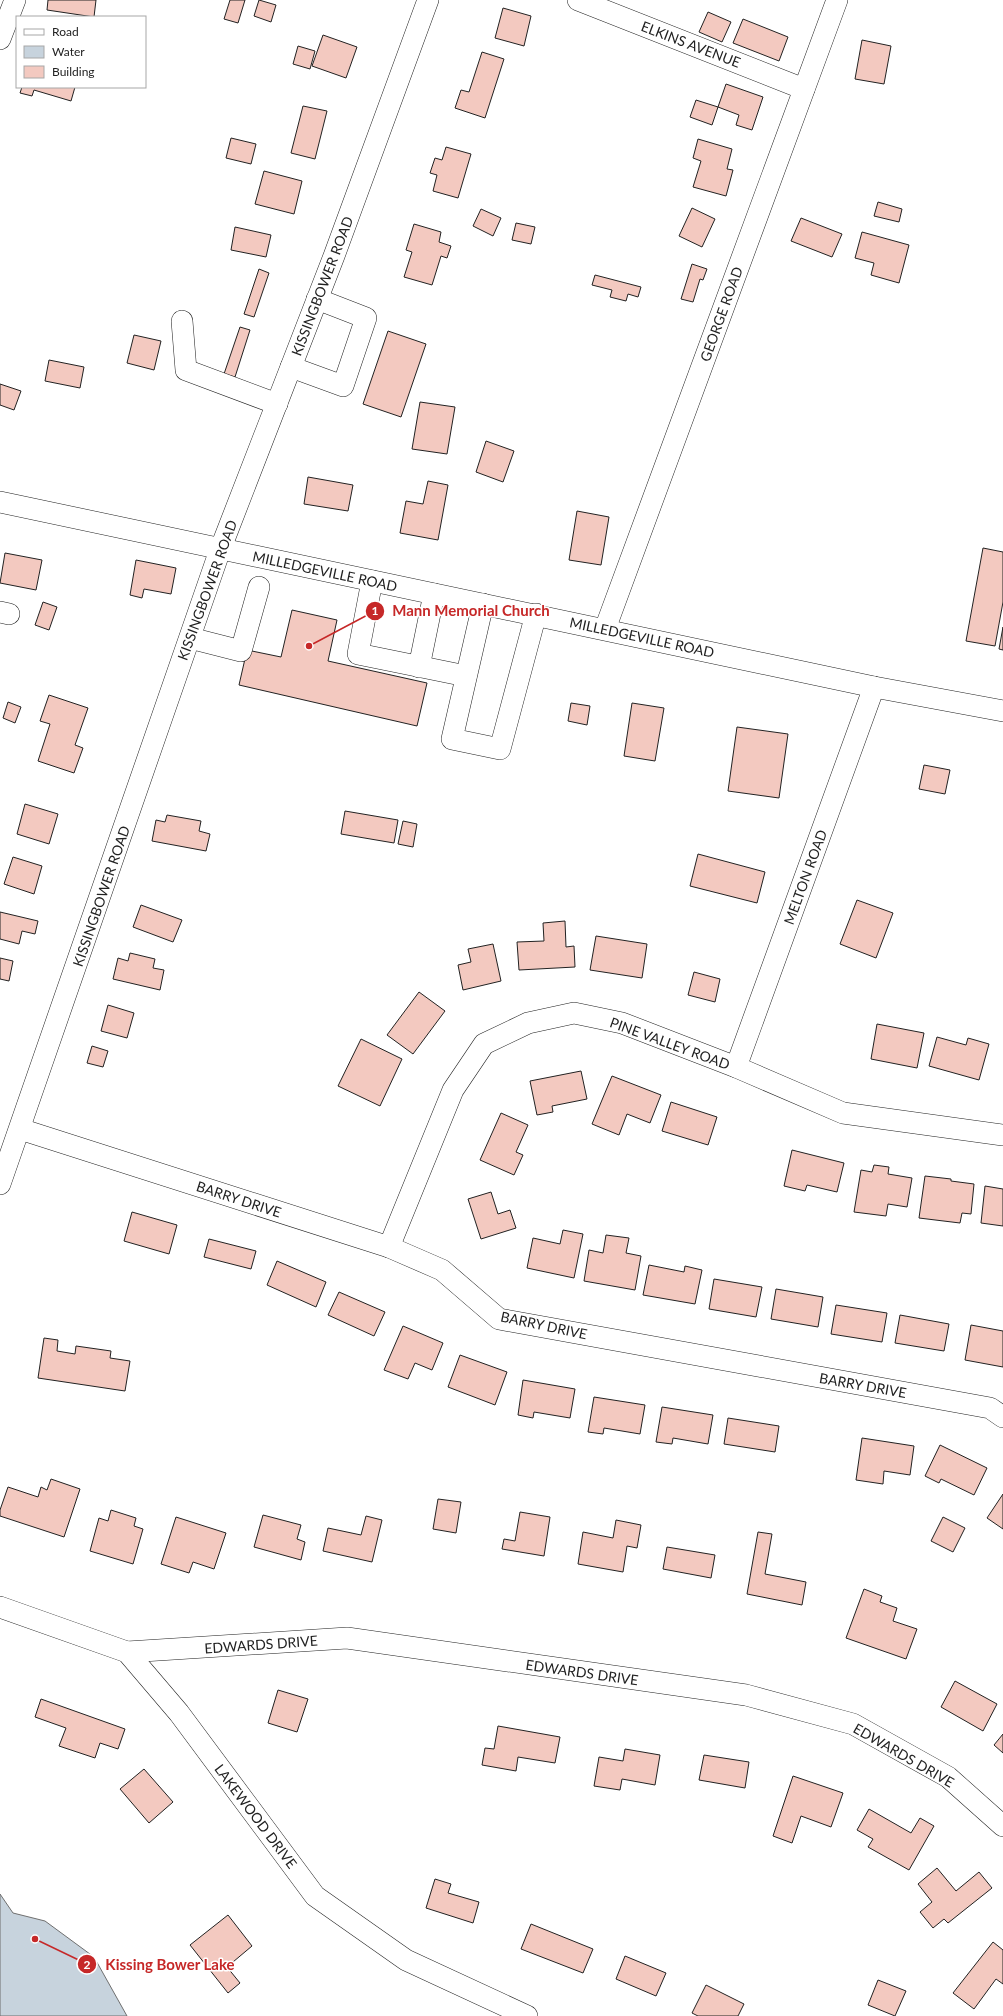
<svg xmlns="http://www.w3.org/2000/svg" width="1003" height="2016" viewBox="0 0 1003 2016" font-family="Lato,sans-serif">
  <rect width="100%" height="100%" fill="#fff"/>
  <path fill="#c7d3dd" stroke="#6f6f6f" d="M 0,1894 L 13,1913 L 45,1921 L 94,1957 L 127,2016 L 0,2016 Z"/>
  <g fill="#f3c9c0" stroke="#222">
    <path d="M 48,0 L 96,0 L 94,17 L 47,10 Z"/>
    <path d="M 230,0 L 245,0 L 238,23 L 224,19 Z"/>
    <path d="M 259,0 L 276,5 L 271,22 L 254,16 Z"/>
    <path d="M 503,8 L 531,16 L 524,46 L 495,38 Z"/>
    <path d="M 708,12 L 731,22 L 722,42 L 699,32 Z"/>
    <path d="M 743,19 L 788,37 L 779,61 L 733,43 Z"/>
    <path d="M 323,35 L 357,47 L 346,78 L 312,66 Z"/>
    <path d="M 862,40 L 891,46 L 884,84 L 855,79 Z"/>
    <path d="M 298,46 L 315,51 L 310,69 L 293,64 Z"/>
    <path d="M 482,52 L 504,59 L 485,118 L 455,108 L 461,90 L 469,92 Z"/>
    <path d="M 726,84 L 763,97 L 752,130 L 736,125 L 739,115 L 718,107 L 712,125 L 690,117 L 696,100 L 718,107 Z"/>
    <path d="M 22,87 L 75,87 L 71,101 L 34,90 L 32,96 L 20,93 Z"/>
    <path d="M 303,106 L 327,111 L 315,159 L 291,153 Z"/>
    <path d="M 231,138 L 256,144 L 251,164 L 226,158 Z"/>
    <path d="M 698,139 L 732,149 L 727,169 L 733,170 L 726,196 L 693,187 L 701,161 L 693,158 Z"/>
    <path d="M 446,147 L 471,154 L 458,198 L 433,191 L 437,175 L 430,173 L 435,158 L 442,160 Z"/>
    <path d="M 264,171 L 302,181 L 294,214 L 255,204 Z"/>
    <path d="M 878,202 L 902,209 L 899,222 L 874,216 Z"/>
    <path d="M 692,208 L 715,219 L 702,247 L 679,236 Z"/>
    <path d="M 481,209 L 501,218 L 493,236 L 473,226 Z"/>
    <path d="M 801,218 L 842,234 L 832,257 L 791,241 Z"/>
    <path d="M 516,223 L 535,227 L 531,244 L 512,240 Z"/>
    <path d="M 414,224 L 441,232 L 439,242 L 451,246 L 447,258 L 441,256 L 432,285 L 404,277 L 412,252 L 406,250 Z"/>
    <path d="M 235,227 L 271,235 L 266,257 L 231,250 Z"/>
    <path d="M 862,232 L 909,245 L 899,283 L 871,275 L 874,263 L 855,258 Z"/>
    <path d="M 692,264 L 707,269 L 703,280 L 700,279 L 693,302 L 681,299 Z"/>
    <path d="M 259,269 L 269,273 L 254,317 L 244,314 Z"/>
    <path d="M 595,275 L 641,287 L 638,297 L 628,294 L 626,301 L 610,297 L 612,290 L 592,285 Z"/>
    <path d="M 240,327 L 250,330 L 235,377 L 224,374 Z"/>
    <path d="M 388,331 L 426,344 L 401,417 L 363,404 Z"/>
    <path d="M 134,335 L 161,341 L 154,370 L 127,363 Z"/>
    <path d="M 49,360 L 84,367 L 80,388 L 45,381 Z"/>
    <path d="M 0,384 L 21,391 L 14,410 L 0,405 Z"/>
    <path d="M 420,402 L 455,407 L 447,454 L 412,449 Z"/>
    <path d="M 486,441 L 514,451 L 503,482 L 476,472 Z"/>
    <path d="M 308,477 L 353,485 L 348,511 L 304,504 Z"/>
    <path d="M 428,481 L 448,485 L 438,540 L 400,533 L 406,501 L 423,504 Z"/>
    <path d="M 577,511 L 609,517 L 601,565 L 569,560 Z"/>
    <path d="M 983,548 L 1003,552 L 1003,602 L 995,646 L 966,641 Z"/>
    <path d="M 5,553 L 42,560 L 36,590 L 0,583 Z"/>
    <path d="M 136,560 L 176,568 L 171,594 L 144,589 L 142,598 L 130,595 Z"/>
    <path d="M 43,602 L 57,607 L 49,630 L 35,625 Z"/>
    <path d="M 292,610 L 337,620 L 328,661 L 427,683 L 417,726 L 239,685 L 247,650 L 281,657 Z"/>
    <path d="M 1003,627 L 1003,650 L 999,649 Z"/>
    <path d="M 49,695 L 88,708 L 75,745 L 83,748 L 74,773 L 38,761 L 50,724 L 40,721 Z"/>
    <path d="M 8,702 L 21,707 L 15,723 L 3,718 Z"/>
    <path d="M 571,703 L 590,706 L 587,725 L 568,721 Z"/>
    <path d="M 632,703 L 664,708 L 655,761 L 624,756 Z"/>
    <path d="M 737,727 L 788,734 L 779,798 L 728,791 Z"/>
    <path d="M 924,765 L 950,770 L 945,794 L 919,789 Z"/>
    <path d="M 25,804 L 58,814 L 49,844 L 17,834 Z"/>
    <path d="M 345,811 L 398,820 L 394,843 L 341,834 Z"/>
    <path d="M 167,815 L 201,821 L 199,831 L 210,834 L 206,851 L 152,841 L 156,820 L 165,822 Z"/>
    <path d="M 403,821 L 417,824 L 413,847 L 398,844 Z"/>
    <path d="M 698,854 L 765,872 L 757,903 L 690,886 Z"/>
    <path d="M 13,857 L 42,866 L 34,894 L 4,884 Z"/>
    <path d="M 857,900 L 893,913 L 876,958 L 840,944 Z"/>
    <path d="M 141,905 L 182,920 L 173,942 L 133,927 Z"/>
    <path d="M 0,912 L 38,921 L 35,934 L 22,931 L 19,944 L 0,939 Z"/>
    <path d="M 565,921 L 566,947 L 574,946 L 575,967 L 519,970 L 517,942 L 544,941 L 543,923 Z"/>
    <path d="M 596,936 L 647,944 L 642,978 L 590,970 Z"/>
    <path d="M 493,944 L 501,981 L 463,990 L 458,965 L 471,962 L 468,949 Z"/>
    <path d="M 130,953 L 155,959 L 153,968 L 164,970 L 160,990 L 113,979 L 118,958 L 128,961 Z"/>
    <path d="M 0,958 L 13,961 L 9,981 L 0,979 Z"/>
    <path d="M 694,972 L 720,979 L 715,1002 L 688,995 Z"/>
    <path d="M 419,992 L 445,1011 L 413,1054 L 387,1035 Z"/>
    <path d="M 108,1005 L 134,1013 L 127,1038 L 101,1031 Z"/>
    <path d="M 877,1024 L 924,1033 L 917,1068 L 871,1059 Z"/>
    <path d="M 937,1037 L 966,1045 L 968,1038 L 989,1044 L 979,1080 L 929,1066 Z"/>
    <path d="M 361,1039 L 402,1059 L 380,1106 L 338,1086 Z"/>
    <path d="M 92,1046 L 108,1051 L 103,1067 L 87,1063 Z"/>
    <path d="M 581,1071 L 587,1099 L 552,1106 L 553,1112 L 537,1115 L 530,1081 Z"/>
    <path d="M 612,1076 L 661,1095 L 650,1123 L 627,1114 L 619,1135 L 592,1124 Z"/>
    <path d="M 671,1102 L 717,1117 L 708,1145 L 662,1131 Z"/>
    <path d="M 501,1113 L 528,1125 L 516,1152 L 523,1155 L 514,1175 L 480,1160 Z"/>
    <path d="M 792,1150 L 844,1163 L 837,1192 L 807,1185 L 805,1191 L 784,1186 Z"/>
    <path d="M 874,1165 L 889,1167 L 888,1174 L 912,1178 L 907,1207 L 888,1204 L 886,1216 L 854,1212 L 861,1170 L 872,1172 Z"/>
    <path d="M 925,1176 L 951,1179 L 951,1181 L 974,1184 L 971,1214 L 962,1213 L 960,1223 L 919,1218 Z"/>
    <path d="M 985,1186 L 1003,1189 L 1003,1226 L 981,1223 Z"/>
    <path d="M 491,1192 L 498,1214 L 510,1210 L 516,1228 L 481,1239 L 468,1199 Z"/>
    <path d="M 132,1212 L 177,1225 L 169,1254 L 124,1241 Z"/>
    <path d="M 563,1230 L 583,1234 L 574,1278 L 527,1268 L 533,1238 L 560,1244 Z"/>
    <path d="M 606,1235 L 629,1238 L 626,1253 L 641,1256 L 635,1290 L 584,1281 L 589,1250 L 603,1253 Z"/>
    <path d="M 209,1239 L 256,1251 L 251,1269 L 204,1257 Z"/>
    <path d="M 277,1261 L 326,1282 L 316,1307 L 267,1285 Z"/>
    <path d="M 649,1265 L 684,1272 L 685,1266 L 702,1270 L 695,1304 L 643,1295 Z"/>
    <path d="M 714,1279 L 762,1287 L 756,1317 L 709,1309 Z"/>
    <path d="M 776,1289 L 823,1297 L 818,1327 L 771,1319 Z"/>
    <path d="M 339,1292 L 385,1312 L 374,1336 L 328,1315 Z"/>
    <path d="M 836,1305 L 887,1313 L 882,1342 L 831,1334 Z"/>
    <path d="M 900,1315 L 949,1324 L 944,1351 L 895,1343 Z"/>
    <path d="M 971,1325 L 1003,1331 L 1003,1367 L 965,1360 Z"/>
    <path d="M 403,1326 L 443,1343 L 432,1370 L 415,1363 L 408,1379 L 384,1370 Z"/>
    <path d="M 44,1338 L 58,1340 L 57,1351 L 75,1354 L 76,1346 L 111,1351 L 110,1358 L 130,1361 L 125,1391 L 38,1378 Z"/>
    <path d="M 460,1355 L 507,1372 L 495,1405 L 448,1387 Z"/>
    <path d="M 523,1380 L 575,1389 L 570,1418 L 534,1412 L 533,1418 L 518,1415 Z"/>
    <path d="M 594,1397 L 645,1405 L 640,1434 L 604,1428 L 603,1434 L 588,1432 Z"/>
    <path d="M 662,1407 L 713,1415 L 708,1444 L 673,1438 L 672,1444 L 656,1442 Z"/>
    <path d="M 728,1418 L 779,1426 L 775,1452 L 724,1444 Z"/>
    <path d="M 862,1438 L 914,1446 L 910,1475 L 884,1471 L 883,1484 L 856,1480 Z"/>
    <path d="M 940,1445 L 987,1468 L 974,1495 L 941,1479 L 939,1483 L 925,1476 Z"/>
    <path d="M 51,1479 L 80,1489 L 64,1537 L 0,1516 L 0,1510 L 8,1487 L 38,1497 L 41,1487 L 47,1490 Z"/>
    <path d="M 1003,1494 L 1003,1529 L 987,1518 Z"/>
    <path d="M 438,1499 L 461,1502 L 456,1533 L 433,1529 Z"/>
    <path d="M 111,1510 L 136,1518 L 134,1526 L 143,1529 L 133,1564 L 90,1551 L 99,1518 L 108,1521 Z"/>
    <path d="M 520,1512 L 550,1517 L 544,1556 L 502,1549 L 504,1539 L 515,1541 Z"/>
    <path d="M 263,1515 L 301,1525 L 297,1539 L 305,1542 L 301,1560 L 254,1547 Z"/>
    <path d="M 366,1516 L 382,1520 L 372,1562 L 323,1551 L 328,1528 L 361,1535 Z"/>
    <path d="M 176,1517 L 226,1533 L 214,1569 L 193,1562 L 189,1573 L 161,1564 Z"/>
    <path d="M 943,1517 L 965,1528 L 953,1552 L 931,1541 Z"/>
    <path d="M 616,1520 L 641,1525 L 637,1548 L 627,1546 L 623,1572 L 578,1564 L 583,1532 L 613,1538 Z"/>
    <path d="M 758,1532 L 772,1534 L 765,1574 L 806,1582 L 802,1605 L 747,1594 Z"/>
    <path d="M 667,1547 L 715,1555 L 711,1578 L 663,1569 Z"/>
    <path d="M 864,1589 L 882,1596 L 880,1602 L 897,1608 L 893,1621 L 917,1629 L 906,1659 L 846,1638 Z"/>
    <path d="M 955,1681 L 997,1704 L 983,1731 L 941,1707 Z"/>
    <path d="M 278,1690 L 308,1699 L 297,1732 L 268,1723 Z"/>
    <path d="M 41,1699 L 125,1729 L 118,1749 L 100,1743 L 95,1758 L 59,1746 L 66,1728 L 35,1717 Z"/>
    <path d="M 498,1726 L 560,1737 L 555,1763 L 518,1757 L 516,1771 L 482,1765 L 485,1748 L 494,1749 Z"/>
    <path d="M 1003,1734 L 1003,1753 L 994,1745 Z"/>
    <path d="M 625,1749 L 660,1755 L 655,1785 L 622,1779 L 620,1790 L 594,1786 L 599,1757 L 623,1761 Z"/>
    <path d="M 704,1755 L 749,1762 L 745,1788 L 699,1780 Z"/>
    <path d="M 144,1769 L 173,1802 L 149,1823 L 120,1789 Z"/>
    <path d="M 793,1776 L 843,1793 L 831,1827 L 801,1816 L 792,1843 L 773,1836 Z"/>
    <path d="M 869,1809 L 911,1833 L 920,1818 L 934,1826 L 909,1870 L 868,1847 L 873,1839 L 857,1830 Z"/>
    <path d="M 937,1868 L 956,1891 L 979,1872 L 992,1888 L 948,1923 L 944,1919 L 933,1928 L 920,1912 L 932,1902 L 918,1884 Z"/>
    <path d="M 435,1879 L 451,1884 L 448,1893 L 479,1902 L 473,1923 L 426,1908 Z"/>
    <path d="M 228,1915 L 252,1946 L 227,1967 L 240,1983 L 228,1993 L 190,1945 Z"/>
    <path d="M 531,1924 L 593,1949 L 583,1973 L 521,1949 Z"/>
    <path d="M 993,1942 L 1003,1950 L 1003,1984 L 996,1979 L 974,2009 L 953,1993 Z"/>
    <path d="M 625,1956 L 666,1973 L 656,1996 L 616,1979 Z"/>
    <path d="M 878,1980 L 906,1991 L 895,2016 L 868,2005 Z"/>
    <path d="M 706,1985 L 744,2004 L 738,2016 L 698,2016 L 692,2013 Z"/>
  </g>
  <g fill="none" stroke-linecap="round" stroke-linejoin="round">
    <g stroke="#222" stroke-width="22">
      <g id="minor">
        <path d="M 578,0 L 804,89"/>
        <path d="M 0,39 L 15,0"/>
        <path d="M 182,321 L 186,370 L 277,404"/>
        <path d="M 291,367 L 343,386 L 366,318 L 317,299"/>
        <path d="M 0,502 L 874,687 L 1003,711"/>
        <path d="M 372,581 L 358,654 L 466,676"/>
        <path d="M 483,604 L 452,739 L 500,749 L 536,614"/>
        <path d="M 0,612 L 9,614"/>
        <path d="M 605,629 L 837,0"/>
        <path d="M 190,638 L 241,651 L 259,587"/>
        <path d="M 419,667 L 434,594"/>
        <path d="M 736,1067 L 874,687"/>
        <path d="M 20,1129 L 389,1247 L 442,1270 L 499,1319 L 990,1408 L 1003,1417"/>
        <path d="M 0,1184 L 220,550 L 334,256 L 428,0"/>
        <path d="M 389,1247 L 453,1090 L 484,1044 L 528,1023 L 574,1013 L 622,1023 L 736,1067 L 843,1113 L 1003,1135"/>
        <path d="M 0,1607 L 127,1652 L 179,1713 L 315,1896 L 406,1960 L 527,2016"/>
        <path d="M 127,1652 L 347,1638 L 746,1695 L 853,1724 L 948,1777 L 1003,1826"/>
      </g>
    </g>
    <use href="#minor" stroke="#fff" stroke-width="21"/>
  </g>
  <g text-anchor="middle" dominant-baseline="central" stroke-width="3" stroke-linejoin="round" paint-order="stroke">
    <g font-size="14" fill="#222" stroke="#fff">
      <text transform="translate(691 44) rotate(21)">ELKINS AVENUE</text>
      <text transform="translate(322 286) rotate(-69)">KISSINGBOWER ROAD</text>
      <text transform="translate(721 314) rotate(-70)">GEORGE ROAD</text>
      <text transform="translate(325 571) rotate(12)">MILLEDGEVILLE ROAD</text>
      <text transform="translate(207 590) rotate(-70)">KISSINGBOWER ROAD</text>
      <text transform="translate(642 637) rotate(12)">MILLEDGEVILLE ROAD</text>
      <text transform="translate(805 877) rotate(-70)">MELTON ROAD</text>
      <text transform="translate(101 896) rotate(-71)">KISSINGBOWER ROAD</text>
      <text transform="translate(670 1043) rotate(20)">PINE VALLEY ROAD</text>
      <text transform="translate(239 1199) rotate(18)">BARRY DRIVE</text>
      <text transform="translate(544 1325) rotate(12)">BARRY DRIVE</text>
      <text transform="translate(863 1385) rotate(10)">BARRY DRIVE</text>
      <text transform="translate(261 1644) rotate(-4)">EDWARDS DRIVE</text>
      <text transform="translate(582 1672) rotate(8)">EDWARDS DRIVE</text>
      <text transform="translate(904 1755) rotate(30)">EDWARDS DRIVE</text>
      <text transform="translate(256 1816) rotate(53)">LAKEWOOD DRIVE</text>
    </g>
  </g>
  <path fill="none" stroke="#c62828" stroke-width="1.5" d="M309 646L375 611M35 1939L87 1964"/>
  <g fill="#c62828" stroke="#fff" stroke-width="1.5">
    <circle cx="309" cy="646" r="4"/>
    <circle cx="35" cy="1939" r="4"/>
    <circle cx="375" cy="611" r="10"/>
    <circle cx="87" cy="1964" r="10"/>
  </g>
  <g font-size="12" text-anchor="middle" font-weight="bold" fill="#fff">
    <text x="375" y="615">1</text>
    <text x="87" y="1969">2</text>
  </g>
  <g font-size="15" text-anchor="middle" font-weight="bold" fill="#c62828" stroke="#fff" stroke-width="3" stroke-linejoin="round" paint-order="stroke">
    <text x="471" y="616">Mann Memorial Church</text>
    <text x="170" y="1970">Kissing Bower Lake</text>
  </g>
  <rect x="16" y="16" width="130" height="72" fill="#ffffff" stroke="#a7a7a7"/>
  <rect x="24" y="29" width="20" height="6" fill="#ffffff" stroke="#a7a7a7"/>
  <text x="52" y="36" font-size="12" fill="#222222">Road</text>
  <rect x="24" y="46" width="20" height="12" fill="#c7d3dd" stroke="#a7a7a7"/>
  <text x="52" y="56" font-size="12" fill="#222222">Water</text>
  <rect x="24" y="66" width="20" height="12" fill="#f3c9c0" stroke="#a7a7a7"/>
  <text x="52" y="76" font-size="12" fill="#222222">Building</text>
</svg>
